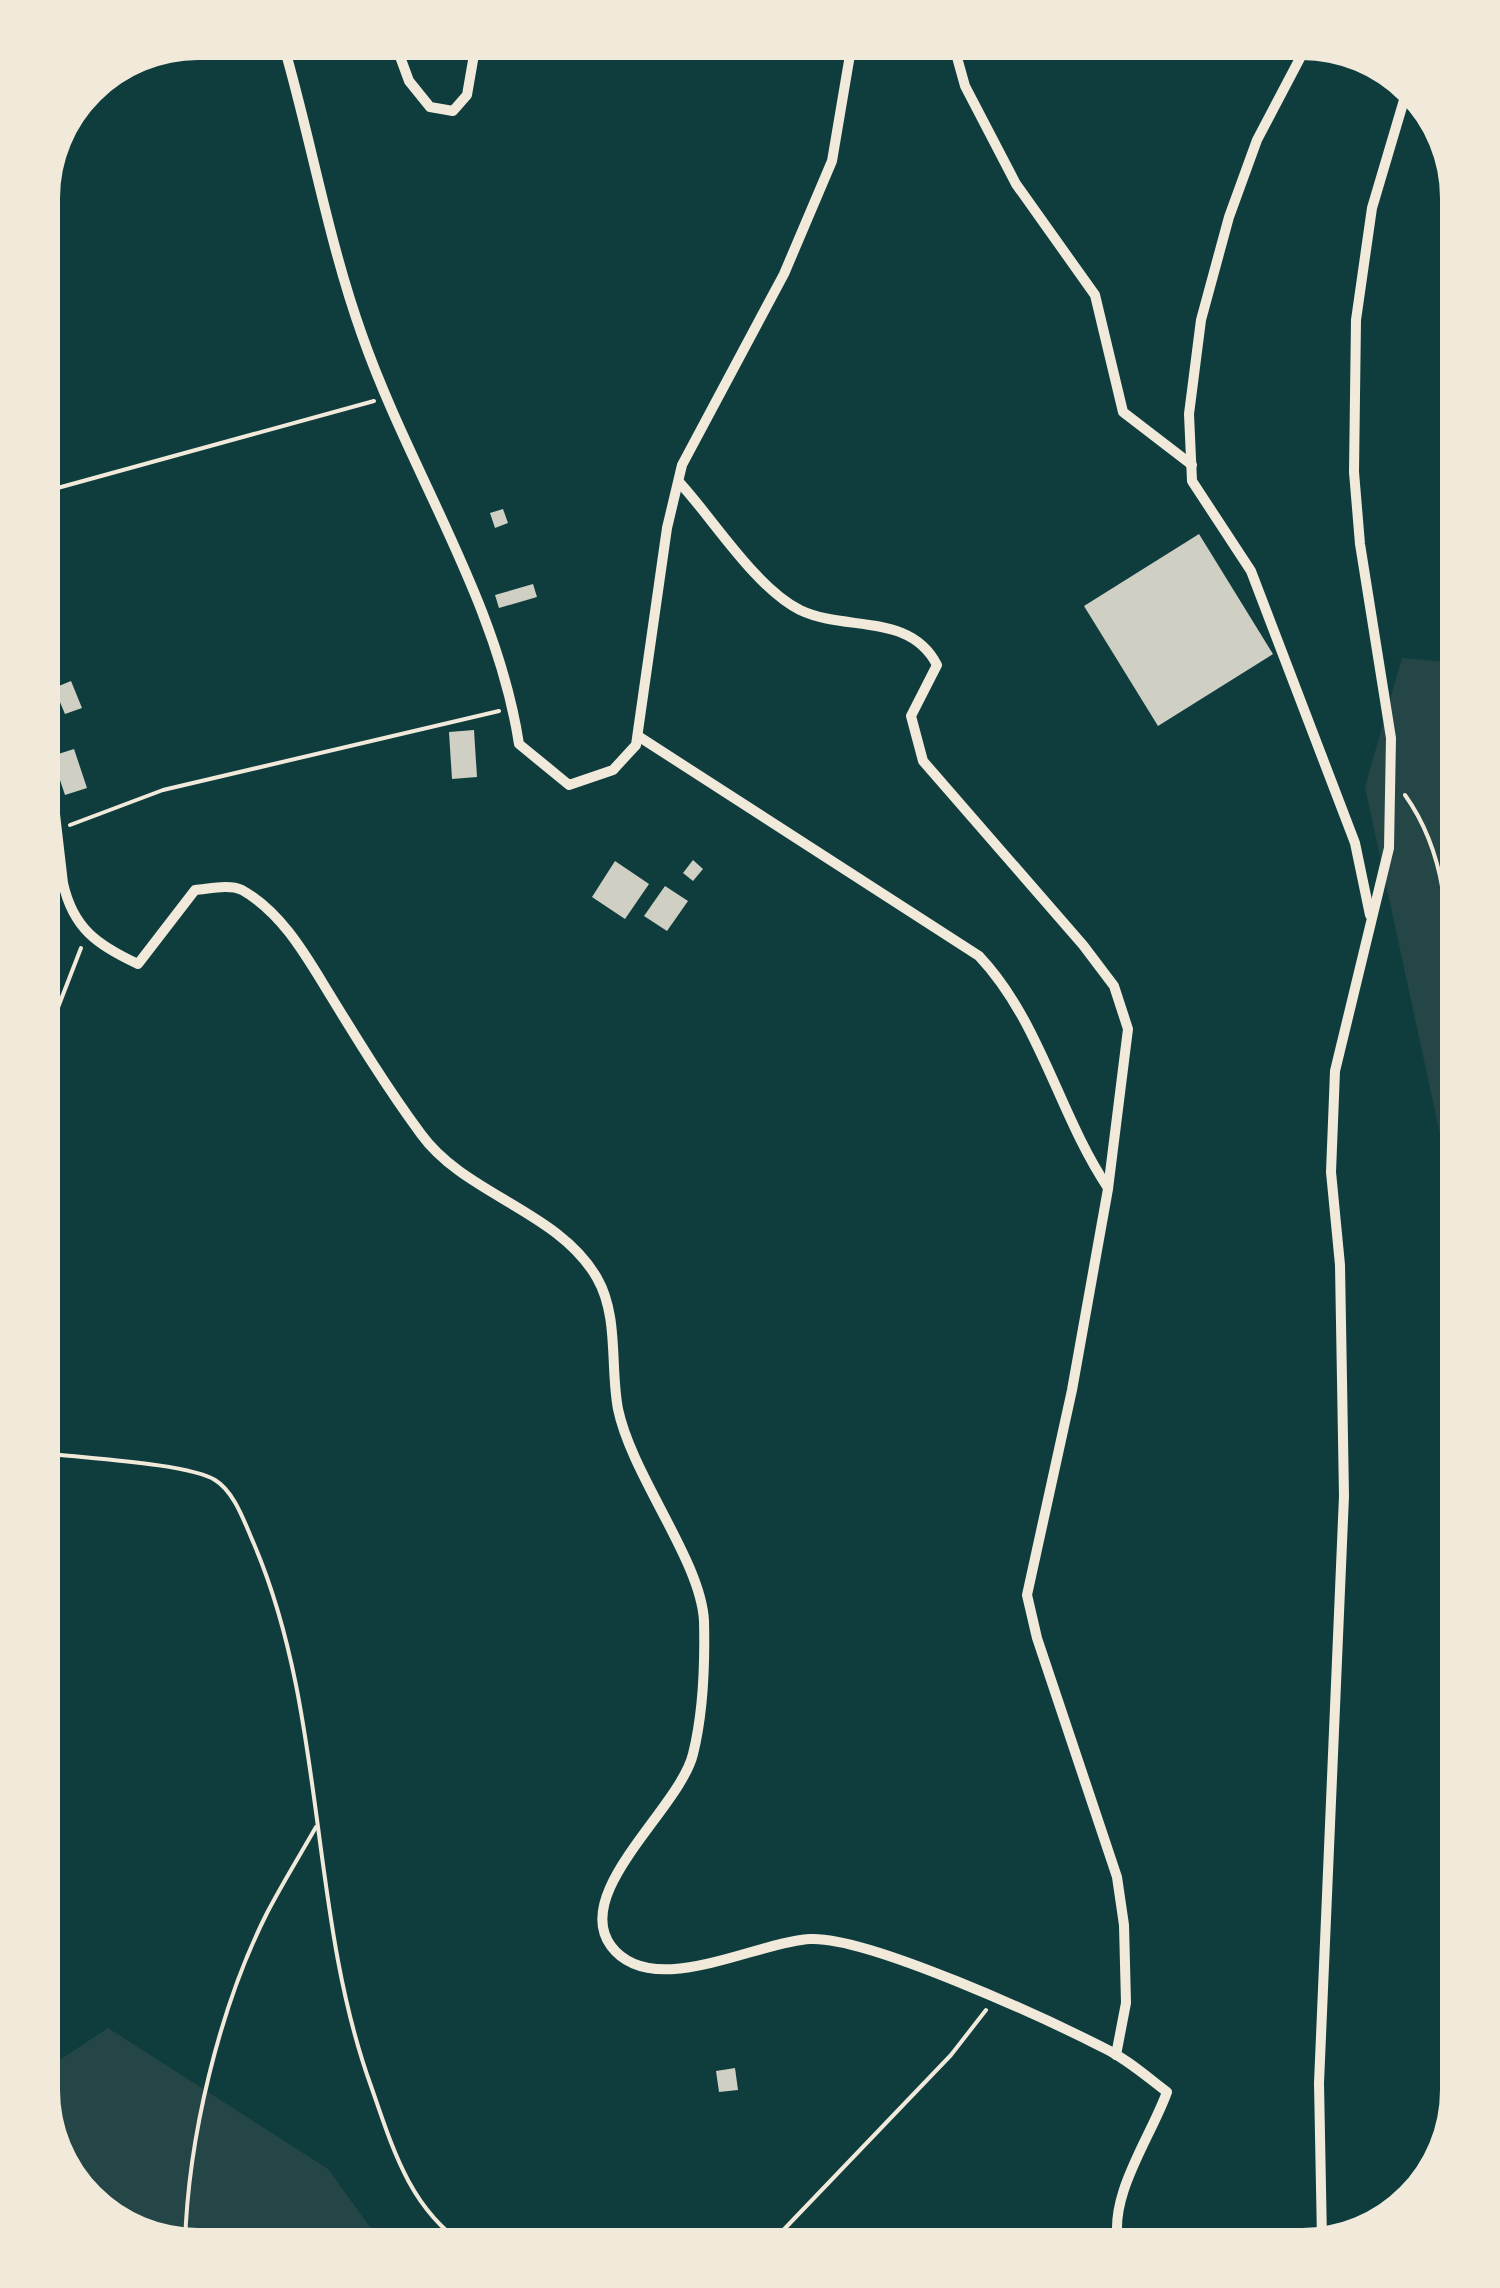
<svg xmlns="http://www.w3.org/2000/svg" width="1500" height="2288" viewBox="0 0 1500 2288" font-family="'PT Sans',sans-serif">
  <rect width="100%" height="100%" fill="#0f3d3e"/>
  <g fill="#244646">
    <path d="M 1402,658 L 1457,663 L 1457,1213 L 1365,787 Z"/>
    <path d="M 108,2028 L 328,2169 L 383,2245 L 188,2245 L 120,2224 L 63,2167 L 43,2090 L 43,2071 Z"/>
  </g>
  <g fill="#cfcfc3">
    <path d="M 503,509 L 508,523 L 495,528 L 490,513 Z"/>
    <path d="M 1199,534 L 1273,654 L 1158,726 L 1084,606 Z"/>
    <path d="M 533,584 L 537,597 L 499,608 L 495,595 Z"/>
    <path d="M 71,681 L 82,708 L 65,714 L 54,688 Z"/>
    <path d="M 474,730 L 477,777 L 452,779 L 449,732 Z"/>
    <path d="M 74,749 L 87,788 L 65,795 L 52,756 Z"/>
    <path d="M 693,860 L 703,869 L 693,881 L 683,873 Z"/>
    <path d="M 615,861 L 649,884 L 625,919 L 592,897 Z"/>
    <path d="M 665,886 L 688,901 L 667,931 L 644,916 Z"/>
    <path d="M 735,2068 L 738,2090 L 719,2092 L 716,2071 Z"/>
  </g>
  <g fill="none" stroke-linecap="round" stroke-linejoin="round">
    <g stroke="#f1e9da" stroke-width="4">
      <path d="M 43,492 L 374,401"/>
      <path d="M 1405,795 C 1471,888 1436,998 1457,1103"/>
      <path d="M 70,825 L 163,790 L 499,711"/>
      <path d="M 43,1032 L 57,1010 L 81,948"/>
      <path d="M 43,1453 C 79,1458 188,1463 215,1480 C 235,1492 245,1524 254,1544 C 327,1715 308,1912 371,2086 C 392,2146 409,2208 465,2245"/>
      <path d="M 185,2244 C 188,2139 219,2008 267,1913 C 282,1884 300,1855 316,1827"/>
      <path d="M 769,2245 L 951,2055 L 986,2010"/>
    </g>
    <g stroke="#f1e9da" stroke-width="10">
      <path d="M 283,43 C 311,139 328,240 362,335 C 410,472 497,600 519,744 L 569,785 L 613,770 L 636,745 L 667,528 L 682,465 L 784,274 L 832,161 L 852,43"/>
      <path d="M 395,43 L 409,81 L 430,107 L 453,111 L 467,95 L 476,43"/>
      <path d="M 953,43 L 965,86 L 1016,184 L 1095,295 L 1123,412 L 1192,465"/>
      <path d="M 1308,43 L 1257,140 L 1229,217 L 1201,320 L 1189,414 L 1192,481 L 1251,571 L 1355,843 L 1370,915"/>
      <path d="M 679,482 C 714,520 755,587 800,610 C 846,632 910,612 937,665 L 911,716 L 923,761 L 1083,945 L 1114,986 L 1128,1029 L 1108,1189 L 1072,1390 L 1027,1595 L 1037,1638 L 1117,1877 L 1124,1925 L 1126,2003 L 1116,2055"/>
      <path d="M 43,711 L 63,883 C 73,928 97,945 138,964 L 195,890 C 209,889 229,884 242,890 C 281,912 305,954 327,990 C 357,1039 387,1088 421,1134 C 465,1195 559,1211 597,1278 C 619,1316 610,1367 618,1409 C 632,1476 701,1561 704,1621 C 705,1662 703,1714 693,1754 C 680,1808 571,1892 611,1946 C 652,2001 755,1942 810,1939 C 868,1936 1047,2019 1104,2048 C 1127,2059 1147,2077 1167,2092 C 1151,2137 1107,2197 1119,2245"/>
      <path d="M 638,736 L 979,956 C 1041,1022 1058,1113 1108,1188"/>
      <path d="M 1322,2240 L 1319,2083 L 1344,1496 L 1340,1265 L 1331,1172 L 1335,1071 L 1389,848 L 1391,738 L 1360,544 L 1354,472 L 1356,320 L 1372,208 L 1407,90"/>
    </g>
  </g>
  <path d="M0 0H1500V2288H0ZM198 60H1302A138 138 0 0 1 1440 198V2090A138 138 0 0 1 1302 2228H198A138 138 0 0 1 60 2090V198A138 138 0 0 1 198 60Z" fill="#f1e9da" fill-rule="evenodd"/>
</svg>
